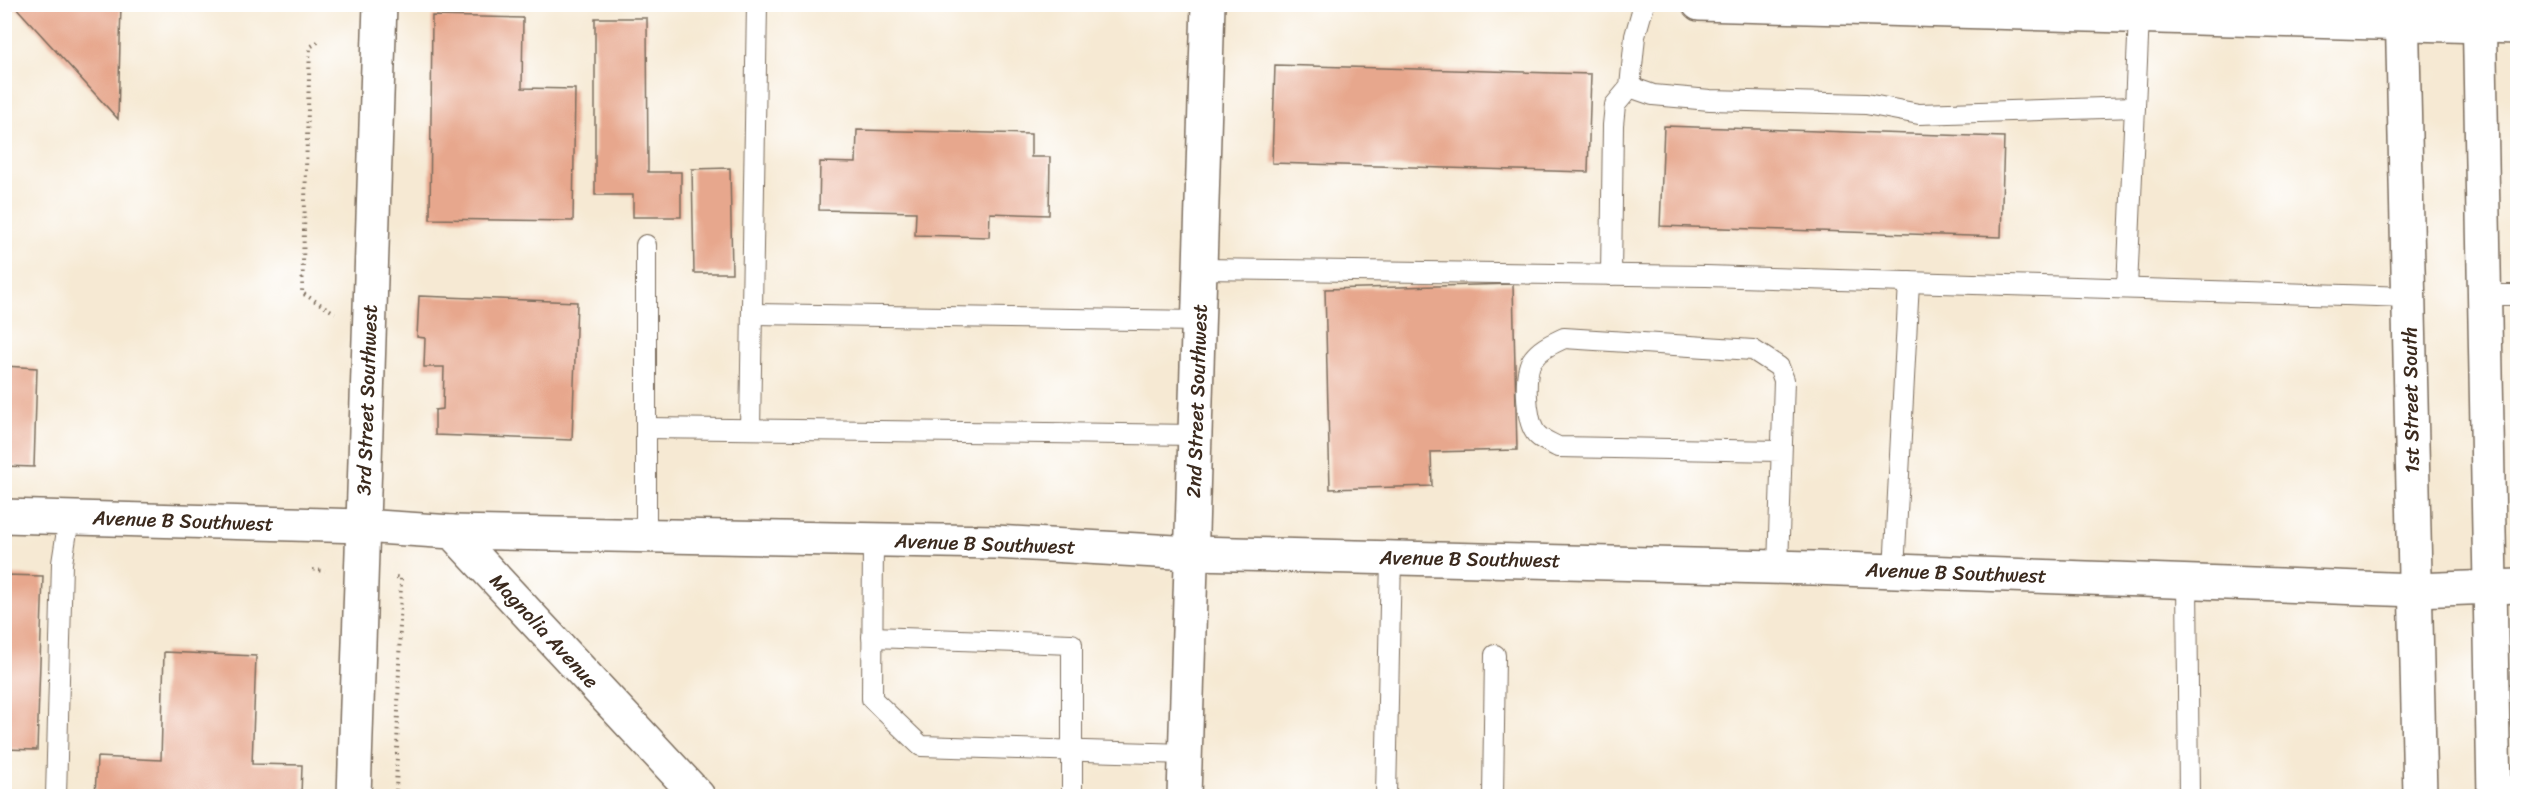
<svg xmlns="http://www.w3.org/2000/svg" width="2522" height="801" viewBox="0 0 2522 801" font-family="Sriracha,sans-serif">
  <rect width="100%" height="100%" fill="#fff"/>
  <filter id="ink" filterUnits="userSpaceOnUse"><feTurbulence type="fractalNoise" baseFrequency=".0167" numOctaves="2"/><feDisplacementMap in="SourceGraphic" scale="12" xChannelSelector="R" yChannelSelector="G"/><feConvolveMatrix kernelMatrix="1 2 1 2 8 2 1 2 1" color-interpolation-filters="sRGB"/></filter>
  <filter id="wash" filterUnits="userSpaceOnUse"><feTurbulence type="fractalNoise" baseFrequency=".008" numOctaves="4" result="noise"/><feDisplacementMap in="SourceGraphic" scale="24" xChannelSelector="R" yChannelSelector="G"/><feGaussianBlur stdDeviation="1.35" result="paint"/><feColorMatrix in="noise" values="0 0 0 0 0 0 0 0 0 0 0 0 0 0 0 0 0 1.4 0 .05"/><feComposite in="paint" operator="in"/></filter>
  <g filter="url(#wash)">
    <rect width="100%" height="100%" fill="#f6e9d3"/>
    <g id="blocks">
      <g fill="#e7a78d">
        <path d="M 13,4 L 121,4 L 118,119 Z"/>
        <path d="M 432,16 L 523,18 L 522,88 L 575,89 L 573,221 L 430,219 Z"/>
        <path d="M 595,18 L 647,18 L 648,172 L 681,172 L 681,217 L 633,217 L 633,195 L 595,195 Z"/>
        <path d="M 1275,65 L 1591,74 L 1588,172 L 1272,163 Z"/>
        <path d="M 1664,126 L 2004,137 L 2001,237 L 1660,226 Z"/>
        <path d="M 857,130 L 1031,134 L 1031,157 L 1050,157 L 1049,215 L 990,213 L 989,237 L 915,235 L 916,212 L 819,210 L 820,162 L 856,163 Z"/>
        <path d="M 730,168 L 732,273 L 694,273 L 692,169 Z"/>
        <path d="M 1513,284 L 1517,450 L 1431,452 L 1432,486 L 1330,489 L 1325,289 Z"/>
        <path d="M 419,296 L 577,302 L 572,440 L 435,435 L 435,410 L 443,409 L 444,367 L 424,367 L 425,338 L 417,337 Z"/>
        <path d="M 4,366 L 37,368 L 34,467 L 4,466 Z"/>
        <path d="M 4,575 L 43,576 L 37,750 L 4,749 Z"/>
        <path d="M 164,652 L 256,656 L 252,764 L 302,765 L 301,796 L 95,796 L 97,757 L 161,760 Z"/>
      </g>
    </g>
  </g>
  <g filter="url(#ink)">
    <use href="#blocks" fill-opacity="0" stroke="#7c6d5d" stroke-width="1.5"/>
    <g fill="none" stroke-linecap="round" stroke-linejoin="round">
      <g stroke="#7c6d5d" stroke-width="22">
        <g id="lane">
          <path d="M 1630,87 L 1653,95 L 1710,100 L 1866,104 L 1919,114 L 2135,107"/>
          <path d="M 646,245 L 646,536"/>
          <path d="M 1201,269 L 1706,276 L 2409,297"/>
          <path d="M 1611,275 L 1613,125 L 1615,105 L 1630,87 L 1635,36 L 1644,4"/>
          <path d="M 2127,288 L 2139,16"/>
          <path d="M 2484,295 L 2518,295"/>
          <path d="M 752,314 L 1199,321"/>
          <path d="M 646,428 L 1196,435"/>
          <path d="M 750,429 L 757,4"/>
          <path d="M 873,540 L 872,699 L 921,746 L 1186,754"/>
          <path d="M 1778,567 L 1784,380 L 1779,367 L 1753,350 L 1564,338 C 1552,344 1541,348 1533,359 C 1523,371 1526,419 1535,432 C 1539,439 1551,443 1558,447 L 1781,451"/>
          <path d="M 1894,571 L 1909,282"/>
          <path d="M 2187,580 L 2189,796"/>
          <path d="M 872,637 L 1072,644 L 1072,796"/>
          <path d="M 56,796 L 62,563 L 69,518"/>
          <path d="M 1386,796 L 1391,557"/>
          <path d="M 1493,796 L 1495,655"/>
        </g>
      </g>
      <g stroke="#7c6d5d" stroke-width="36">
        <g id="street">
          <path d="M 1699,4 L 2518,27"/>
          <path d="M 4,516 L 362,526 L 452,532 L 698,796"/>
          <path d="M 452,532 L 995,542 L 1193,553 L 1813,568 L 2416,590 L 2518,586"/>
          <path d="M 1184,796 L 1208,4"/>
        </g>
      </g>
      <g stroke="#7c6d5d" stroke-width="36">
        <g id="secondary">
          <path d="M 2402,4 L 2420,796"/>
          <path d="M 2479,4 L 2494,796"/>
          <path d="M 354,796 L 380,4"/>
        </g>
      </g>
      <g stroke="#7c6d5d" stroke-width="4" stroke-dasharray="1.5 4.5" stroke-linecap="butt">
        <path d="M 318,42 L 310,47 L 302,293 L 335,313"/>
        <path d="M 313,570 L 325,571"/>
        <path d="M 396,577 L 401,578 L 396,796"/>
      </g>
      <use href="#lane" stroke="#fff" stroke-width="20"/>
      <use href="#street" stroke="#fff" stroke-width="33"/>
      <use href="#secondary" stroke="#fff" stroke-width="33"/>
    </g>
  </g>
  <g text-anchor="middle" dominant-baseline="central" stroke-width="6" stroke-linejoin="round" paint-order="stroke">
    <g font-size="20" fill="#3b2a1e" stroke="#fff">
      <text transform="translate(367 400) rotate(-88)">3rd Street Southwest</text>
      <text transform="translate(2411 400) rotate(-91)">1st Street South</text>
      <text transform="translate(1197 401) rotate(-88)">2nd Street Southwest</text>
      <text transform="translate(183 521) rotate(2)">Avenue B Southwest</text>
      <text transform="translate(985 544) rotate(2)">Avenue B Southwest</text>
      <text transform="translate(1470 559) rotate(1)">Avenue B Southwest</text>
      <text transform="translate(1956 573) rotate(2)">Avenue B Southwest</text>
      <text transform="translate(544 631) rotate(47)">Magnolia Avenue</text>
    </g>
  </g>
  <rect width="2522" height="801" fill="none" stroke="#fff" stroke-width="24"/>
</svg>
